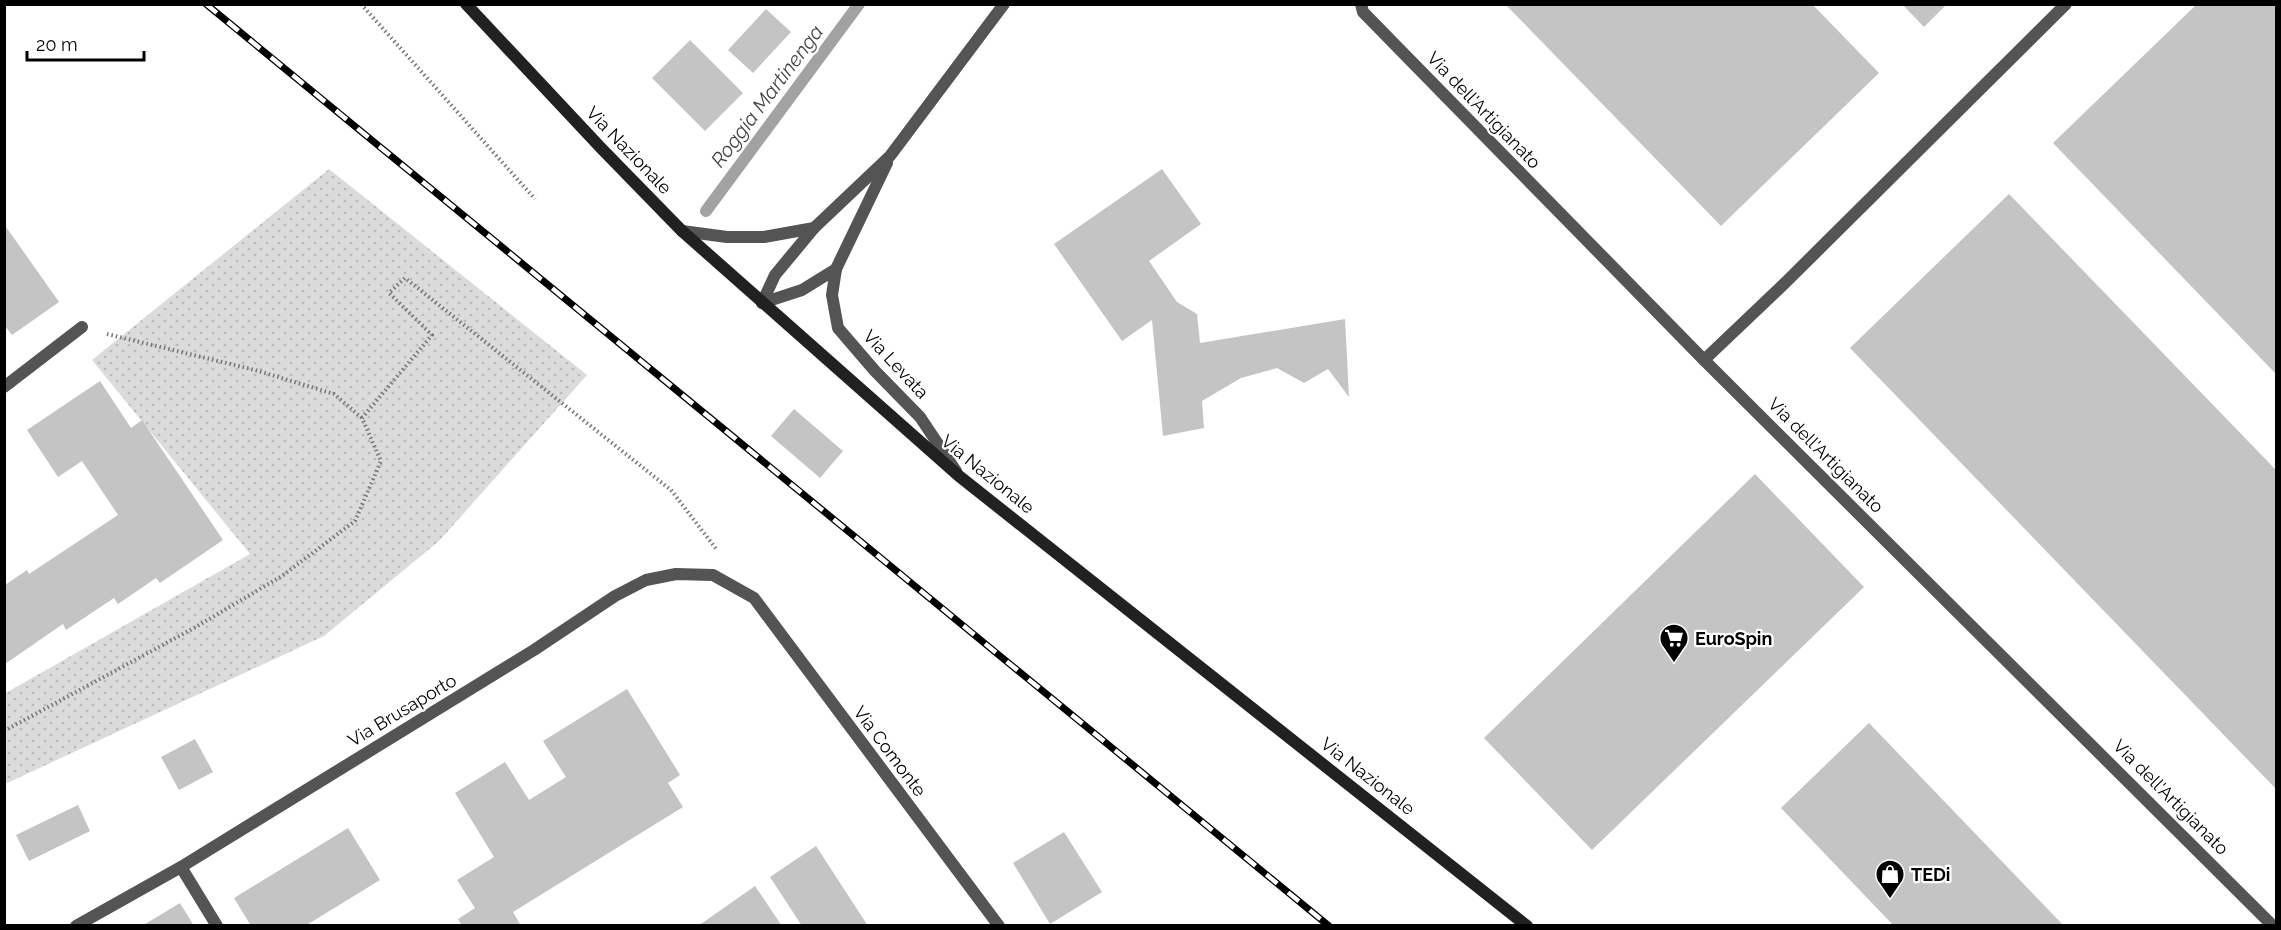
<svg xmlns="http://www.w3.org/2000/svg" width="2281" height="930" viewBox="0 0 2281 930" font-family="Raleway,sans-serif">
  <defs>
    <pattern id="grass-dots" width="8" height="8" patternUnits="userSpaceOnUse" patternTransform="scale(1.5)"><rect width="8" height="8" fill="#dbdbdb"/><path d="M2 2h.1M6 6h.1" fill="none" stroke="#bababa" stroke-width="1.8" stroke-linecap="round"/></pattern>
  </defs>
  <rect width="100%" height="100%" fill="#fff"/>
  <path fill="url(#grass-dots)" d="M 329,169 L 587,375 L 439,541 L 324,636 L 5,784 L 4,694 L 250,554 L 92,360 Z"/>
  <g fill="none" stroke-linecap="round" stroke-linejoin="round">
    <path stroke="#a2a2a2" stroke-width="12" d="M 706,211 L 859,4"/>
  </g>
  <g fill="#c4c4c4">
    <path d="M 1505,4 L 1812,4 L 1879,73 L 1721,226 Z"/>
    <path d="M 1902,4 L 1947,4 L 1924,27 Z"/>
    <path d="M 2197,4 L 2276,4 L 2276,374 L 2053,143 Z"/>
    <path d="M 766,9 L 791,32 L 753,73 L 728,50 Z"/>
    <path d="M 690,40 L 743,93 L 705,131 L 652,78 Z"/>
    <path d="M 1162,169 L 1201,224 L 1149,261 L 1177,302 L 1197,314 L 1200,343 L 1345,319 L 1349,397 L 1328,369 L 1304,383 L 1277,368 L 1241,378 L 1202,401 L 1204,428 L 1163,436 L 1152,320 L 1122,341 L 1054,244 Z"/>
    <path d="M 2009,194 L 2276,470 L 2276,789 L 1850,348 Z"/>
    <path d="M 4,224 L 59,302 L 12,335 L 4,325 Z"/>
    <path d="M 100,381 L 131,428 L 142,420 L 223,540 L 160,583 L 156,578 L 118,604 L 114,598 L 66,630 L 63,624 L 5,664 L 5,585 L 27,570 L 29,574 L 118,515 L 82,461 L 58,477 L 27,430 Z"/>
    <path d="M 794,409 L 843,451 L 820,478 L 771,436 Z"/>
    <path d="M 1755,474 L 1864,587 L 1592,850 L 1484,738 Z"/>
    <path d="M 627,689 L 680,775 L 668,783 L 683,807 L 513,912 L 521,926 L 462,926 L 458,919 L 475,908 L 457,880 L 494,857 L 455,793 L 505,762 L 529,800 L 566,777 L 543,741 Z"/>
    <path d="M 1869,723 L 2064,926 L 1894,926 L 1781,808 Z"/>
    <path d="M 195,739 L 213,772 L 179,790 L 161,757 Z"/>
    <path d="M 78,805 L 90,831 L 29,861 L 16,835 Z"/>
    <path d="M 348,828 L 380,880 L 305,926 L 251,926 L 234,898 Z"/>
    <path d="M 1064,832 L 1102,892 L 1050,924 L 1013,863 Z"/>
    <path d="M 816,846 L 868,926 L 802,926 L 770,877 Z"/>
    <path d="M 755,886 L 782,926 L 698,926 Z"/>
    <path d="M 180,903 L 194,926 L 142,926 Z"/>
  </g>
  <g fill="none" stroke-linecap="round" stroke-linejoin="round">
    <g stroke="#767676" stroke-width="4" stroke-dasharray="1.5 3" stroke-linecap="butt">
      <path d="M 361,4 L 535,199"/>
      <path d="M 107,334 L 255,370 L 334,394 L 362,418"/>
      <path d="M 4,731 L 194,628 L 282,576 L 355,521 L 381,461 L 362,418 L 432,335 L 389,293 L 405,278 L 671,490 L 717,550"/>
    </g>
    <g stroke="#545454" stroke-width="12">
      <path d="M 1361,4 L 1363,12 L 1704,360 L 2273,926"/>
      <path d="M 887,163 L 836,269 L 832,295 L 838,328 L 875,371 L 920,417 L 956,471"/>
      <path d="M 682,231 L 727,237 L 764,237 L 814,228"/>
      <path d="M 762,303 L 775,275 L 814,228 L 890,156 L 1004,4"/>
      <path d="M 762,303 L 802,290 L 836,269"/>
      <path d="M 1704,360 L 1786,282 L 2066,4"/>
      <path d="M 4,387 L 82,327"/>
      <path d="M 181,867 L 217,926"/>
      <path d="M 76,926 L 181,867 L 534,650 L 615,596 L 646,580 L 676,574 L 713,575 L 754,598 L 999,926"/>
    </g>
    <path stroke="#212121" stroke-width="12" d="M 466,4 L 601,148 L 682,231 L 959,476 L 1527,926"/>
    <g stroke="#000" stroke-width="7">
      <path id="rail" d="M 206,4 L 1329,926"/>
    </g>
    <use href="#rail" stroke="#fff" stroke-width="4.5" stroke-dasharray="14" stroke-linecap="butt"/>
  </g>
  <defs>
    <g id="supermarket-pin" transform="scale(1.5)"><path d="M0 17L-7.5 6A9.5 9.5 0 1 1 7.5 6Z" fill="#000" stroke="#fff"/><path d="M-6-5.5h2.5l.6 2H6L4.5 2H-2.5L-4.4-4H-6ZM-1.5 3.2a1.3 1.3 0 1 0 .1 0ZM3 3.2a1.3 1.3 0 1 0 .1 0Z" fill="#fff"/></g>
    <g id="shop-pin" transform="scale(1.5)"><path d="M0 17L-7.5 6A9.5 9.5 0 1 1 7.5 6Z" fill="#000" stroke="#fff"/><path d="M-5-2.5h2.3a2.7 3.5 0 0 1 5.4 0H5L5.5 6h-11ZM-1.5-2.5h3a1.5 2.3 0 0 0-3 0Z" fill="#fff"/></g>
  </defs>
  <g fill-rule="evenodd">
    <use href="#supermarket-pin" x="1674" y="638"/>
    <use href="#shop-pin" x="1890" y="874"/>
  </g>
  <g text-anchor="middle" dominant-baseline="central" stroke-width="4.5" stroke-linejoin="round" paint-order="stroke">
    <g font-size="18" fill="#000" stroke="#fff">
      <text transform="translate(1484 110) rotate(46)">Via dell'Artigianato</text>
      <text transform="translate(629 150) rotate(46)">Via Nazionale</text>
      <text transform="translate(896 364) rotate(47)">Via Levata</text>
      <text transform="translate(1826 455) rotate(45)">Via dell'Artigianato</text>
      <text transform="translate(988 474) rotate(39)">Via Nazionale</text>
      <text transform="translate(402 710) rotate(-31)">Via Brusaporto</text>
      <text transform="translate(890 751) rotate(53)">Via Comonte</text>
      <text transform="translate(1368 776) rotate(38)">Via Nazionale</text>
      <text transform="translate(2171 797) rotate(45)">Via dell'Artigianato</text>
    </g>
    <g font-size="18" font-weight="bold" fill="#000" stroke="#fff" text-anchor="start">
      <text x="1695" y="638">EuroSpin</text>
      <text x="1911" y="874">TEDi</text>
    </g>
    <g font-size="20" font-style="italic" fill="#434343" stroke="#fff">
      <text transform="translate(767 96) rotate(-53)">Roggia Martinenga</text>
    </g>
  </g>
  <rect width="2281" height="930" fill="none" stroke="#000000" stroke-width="12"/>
  <path d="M27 51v9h117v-9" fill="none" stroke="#000000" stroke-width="3"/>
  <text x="36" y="51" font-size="18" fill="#000000" stroke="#ffffff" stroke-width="4.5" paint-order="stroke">20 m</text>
</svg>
